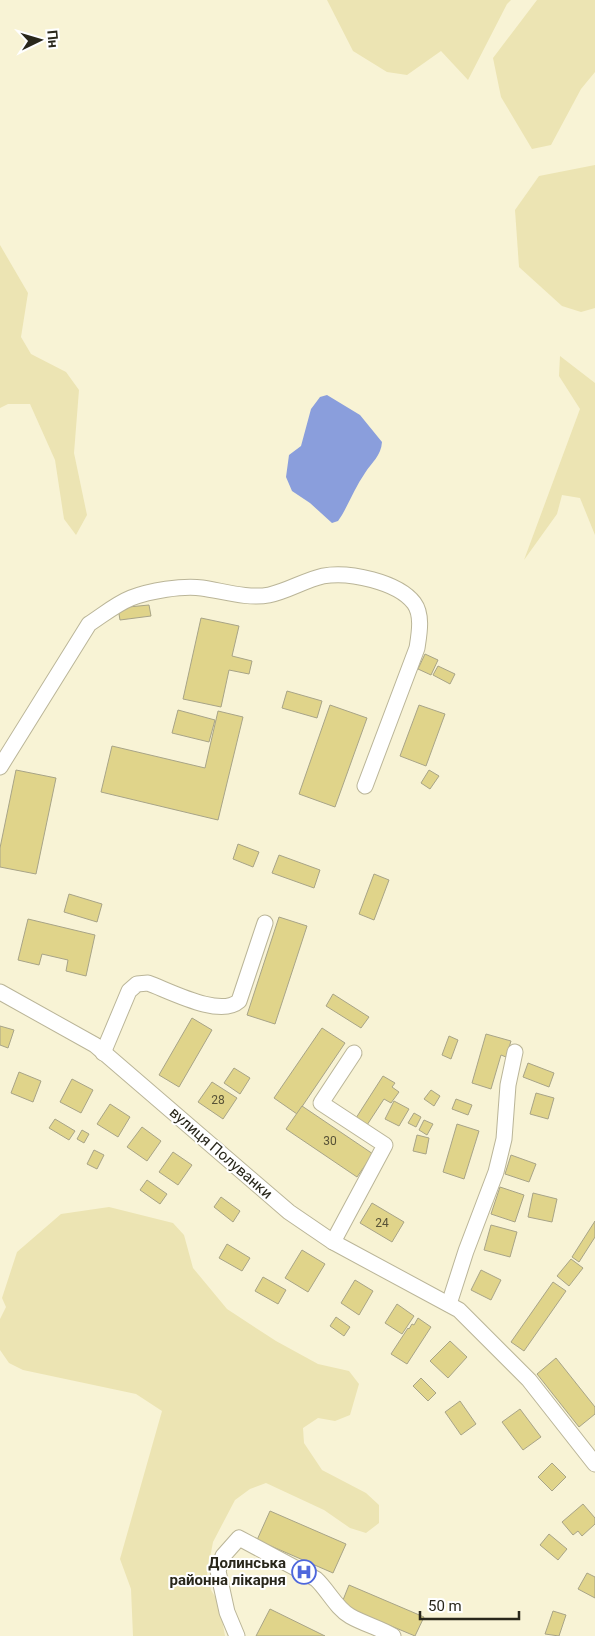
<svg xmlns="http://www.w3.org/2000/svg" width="595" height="1636" viewBox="0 0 595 1636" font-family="Roboto,sans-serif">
  <rect width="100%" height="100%" fill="#f8f3d5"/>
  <g fill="#ece4b3">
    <path d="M 327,0 L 511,0 L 507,4 L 468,80 L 441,51 L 407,75 L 387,72 L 353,51 Z"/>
    <path d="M 537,0 L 595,0 L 595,72 L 581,89 L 551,145 L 532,149 L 501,97 L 493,58 Z"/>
    <path d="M 595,165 L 595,308 L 581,312 L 562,306 L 519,267 L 515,210 L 539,176 Z"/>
    <path d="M 0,245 L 28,293 L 21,337 L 31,354 L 66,372 L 79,390 L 74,453 L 87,515 L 76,535 L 64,519 L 55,460 L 30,404 L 8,404 L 0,408 Z"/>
    <path d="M 560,356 L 595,383 L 595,543 L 595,535 L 580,498 L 562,495 L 557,514 L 524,560 L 580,409 L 559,376 Z"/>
    <path d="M 109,1207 L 173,1223 L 184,1235 L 193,1268 L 227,1309 L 276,1341 L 318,1364 L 349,1371 L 359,1384 L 350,1415 L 335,1421 L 318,1418 L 303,1428 L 304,1443 L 322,1470 L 366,1493 L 379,1505 L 379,1523 L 366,1533 L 350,1528 L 324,1510 L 266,1483 L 250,1489 L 235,1500 L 213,1542 L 207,1574 L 211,1590 L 219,1603 L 225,1636 L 133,1636 L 131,1589 L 120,1559 L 162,1411 L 136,1394 L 23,1370 L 9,1363 L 0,1350 L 0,1319 L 6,1307 L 2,1298 L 17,1252 L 61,1214 Z"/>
  </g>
  <path fill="#8a9edc" d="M 327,395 L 360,415 L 382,442 C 381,456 372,462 365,473 C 356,486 350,501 342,515 L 338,521 L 332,523 L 310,503 L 292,491 L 286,477 L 289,455 L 301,446 L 311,409 L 320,397 Z"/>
  <g fill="#e0d48a" stroke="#a8a487">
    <path d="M 149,605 L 151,616 L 120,620 L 118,608 Z"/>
    <path d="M 201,618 L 239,626 L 232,656 L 252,661 L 249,674 L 229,670 L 221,707 L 183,699 Z"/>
    <path d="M 425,654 L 438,660 L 431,675 L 418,669 Z"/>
    <path d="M 438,666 L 455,674 L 450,684 L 433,675 Z"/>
    <path d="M 287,691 L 322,701 L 317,718 L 282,708 Z"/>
    <path d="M 330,705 L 367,718 L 335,807 L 299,794 Z"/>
    <path d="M 419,705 L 445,714 L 426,766 L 400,756 Z"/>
    <path d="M 178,710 L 215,720 L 209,742 L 172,733 Z"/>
    <path d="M 218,711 L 243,717 L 218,820 L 101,792 L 112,746 L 205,768 Z"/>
    <path d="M 16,770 L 56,778 L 36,874 L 0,867 L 0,848 Z"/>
    <path d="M 429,770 L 439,776 L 430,789 L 421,783 Z"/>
    <path d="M 238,844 L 259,852 L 253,867 L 233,859 Z"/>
    <path d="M 279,855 L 320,870 L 314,888 L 272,873 Z"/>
    <path d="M 374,874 L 389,880 L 374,920 L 359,914 Z"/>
    <path d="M 69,894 L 102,904 L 97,922 L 64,912 Z"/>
    <path d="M 279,917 L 307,926 L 275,1024 L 247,1015 Z"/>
    <path d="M 28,919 L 95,935 L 86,976 L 66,971 L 68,960 L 42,954 L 39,965 L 18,960 Z"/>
    <path d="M 333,994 L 369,1017 L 361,1028 L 326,1006 Z"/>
    <path d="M 192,1018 L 212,1030 L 179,1087 L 159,1075 Z"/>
    <path d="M 0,1026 L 14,1030 L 8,1048 L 0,1045 Z"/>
    <path d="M 322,1028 L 345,1043 L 297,1114 L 274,1098 Z"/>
    <path d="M 486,1034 L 511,1041 L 506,1057 L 501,1055 L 491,1089 L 472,1083 Z"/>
    <path d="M 449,1036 L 458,1040 L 451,1059 L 442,1055 Z"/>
    <path d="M 528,1063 L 554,1073 L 549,1087 L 523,1077 Z"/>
    <path d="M 234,1068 L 250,1078 L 240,1094 L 224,1083 Z"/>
    <path d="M 19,1072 L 41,1081 L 33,1102 L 11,1093 Z"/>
    <path d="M 383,1076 L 395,1083 L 392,1087 L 399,1092 L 391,1103 L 384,1099 L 367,1125 L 356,1118 Z"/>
    <path d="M 72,1079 L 93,1090 L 81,1113 L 60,1102 Z"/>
    <path d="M 212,1082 L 237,1098 L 223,1119 L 198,1102 Z"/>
    <path d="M 431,1090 L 440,1096 L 434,1106 L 424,1099 Z"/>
    <path d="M 536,1093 L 554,1098 L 548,1119 L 530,1114 Z"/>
    <path d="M 456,1099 L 472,1105 L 468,1115 L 452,1109 Z"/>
    <path d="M 394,1101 L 409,1109 L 399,1126 L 385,1119 Z"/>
    <path d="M 110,1104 L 130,1117 L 118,1137 L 97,1124 Z"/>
    <path d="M 302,1106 L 373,1154 L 357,1177 L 286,1129 Z"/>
    <path d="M 414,1113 L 421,1117 L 416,1127 L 408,1123 Z"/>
    <path d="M 55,1119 L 75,1131 L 69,1140 L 49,1128 Z"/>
    <path d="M 424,1120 L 433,1124 L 427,1135 L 419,1130 Z"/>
    <path d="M 457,1124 L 479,1131 L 464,1179 L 443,1172 Z"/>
    <path d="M 142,1127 L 161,1141 L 147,1161 L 127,1147 Z"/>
    <path d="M 82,1130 L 89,1134 L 84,1143 L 77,1139 Z"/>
    <path d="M 417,1135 L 429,1138 L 426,1154 L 413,1151 Z"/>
    <path d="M 94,1150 L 104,1155 L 97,1169 L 87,1164 Z"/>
    <path d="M 173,1152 L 192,1165 L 178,1185 L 159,1172 Z"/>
    <path d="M 511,1155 L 536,1164 L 529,1182 L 505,1174 Z"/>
    <path d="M 147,1180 L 167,1194 L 160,1204 L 140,1190 Z"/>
    <path d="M 500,1187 L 524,1195 L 515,1222 L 491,1214 Z"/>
    <path d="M 533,1193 L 557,1199 L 552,1222 L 528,1217 Z"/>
    <path d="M 221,1197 L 240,1211 L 233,1222 L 214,1207 Z"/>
    <path d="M 372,1203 L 404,1222 L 392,1242 L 360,1223 Z"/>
    <path d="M 595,1221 L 595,1237 L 579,1262 L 572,1257 Z"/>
    <path d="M 491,1225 L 517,1232 L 510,1257 L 484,1250 Z"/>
    <path d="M 227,1244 L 250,1258 L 242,1271 L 219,1258 Z"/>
    <path d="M 302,1250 L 325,1264 L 308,1292 L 285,1278 Z"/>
    <path d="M 571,1259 L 583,1268 L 569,1286 L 557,1276 Z"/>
    <path d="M 481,1270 L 501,1280 L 491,1300 L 471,1290 Z"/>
    <path d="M 263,1277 L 286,1290 L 278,1304 L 255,1291 Z"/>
    <path d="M 355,1280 L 373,1291 L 359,1315 L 341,1303 Z"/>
    <path d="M 553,1282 L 566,1291 L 524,1351 L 511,1342 Z"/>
    <path d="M 397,1304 L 414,1316 L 402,1334 L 385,1323 Z"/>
    <path d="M 336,1317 L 350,1327 L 344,1336 L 330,1326 Z"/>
    <path d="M 418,1318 L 431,1327 L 407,1364 L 391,1354 L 408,1328 L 409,1329 L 412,1324 L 414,1325 Z"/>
    <path d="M 450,1341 L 467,1357 L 448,1378 L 430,1361 Z"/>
    <path d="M 556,1358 L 595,1407 L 595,1414 L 579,1427 L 537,1374 Z"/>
    <path d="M 421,1378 L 436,1393 L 428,1401 L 413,1386 Z"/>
    <path d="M 460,1401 L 476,1424 L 461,1435 L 445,1412 Z"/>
    <path d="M 520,1409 L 541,1437 L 523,1450 L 502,1422 Z"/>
    <path d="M 552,1463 L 566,1477 L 552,1491 L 538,1477 Z"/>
    <path d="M 583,1504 L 595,1518 L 595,1524 L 582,1536 L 578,1531 L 573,1535 L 562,1522 Z"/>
    <path d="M 270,1511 L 346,1544 L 333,1573 L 257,1540 Z"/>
    <path d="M 549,1534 L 567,1549 L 558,1560 L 540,1545 Z"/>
    <path d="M 587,1573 L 595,1577 L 595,1598 L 578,1589 Z"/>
    <path d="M 349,1585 L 424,1617 L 415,1636 L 341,1605 Z"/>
    <path d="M 270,1609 L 325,1636 L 256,1636 Z"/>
    <path d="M 553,1611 L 566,1615 L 559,1636 L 545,1634 Z"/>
  </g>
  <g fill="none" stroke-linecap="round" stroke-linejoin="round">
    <g stroke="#bab598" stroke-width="17">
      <g id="minor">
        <path d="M 0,767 L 89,624 C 103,615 116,604 131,598 C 149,591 183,585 202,588 C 223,591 248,599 269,595 C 288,591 305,580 323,576 C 349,571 398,582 414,603 C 423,615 419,635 417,648 L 365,786"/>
        <path d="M 0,992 L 95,1045 L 289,1212 L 333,1242 L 459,1310 L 529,1380 L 595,1464"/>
        <path d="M 103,1053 L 129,991 L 137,984 L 148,983 C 170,991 220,1018 239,1001 L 265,923"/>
        <path d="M 333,1242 L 385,1145 L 321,1103 L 354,1053"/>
        <path d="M 449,1304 L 466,1251 L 496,1172 L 504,1139 L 508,1085 L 515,1052"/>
        <path d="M 237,1636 L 227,1612 L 218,1571 L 223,1556 L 239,1538 L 316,1579 C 328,1590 336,1608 350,1616 C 364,1624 380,1628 393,1636"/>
      </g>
    </g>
    <use href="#minor" stroke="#fff" stroke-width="15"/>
  </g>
  <defs>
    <g id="hospital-ring" transform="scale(1.25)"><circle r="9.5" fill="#fff" stroke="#4e67dc" stroke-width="1.5"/><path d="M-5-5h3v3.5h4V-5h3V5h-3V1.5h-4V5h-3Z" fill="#4e67dc"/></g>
  </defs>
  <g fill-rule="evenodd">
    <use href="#hospital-ring" x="304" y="1572"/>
  </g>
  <g text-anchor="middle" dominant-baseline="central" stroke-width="4" stroke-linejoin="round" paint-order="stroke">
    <g font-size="12" fill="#575237">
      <text x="218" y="1100">28</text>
      <text x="330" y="1141">30</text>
      <text x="382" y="1223">24</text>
    </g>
    <g font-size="15" fill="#29271b" stroke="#fff">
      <text transform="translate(221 1153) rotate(41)">вулиця Полуванки</text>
    </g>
    <g font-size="15" font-weight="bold" fill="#29271b" stroke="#fff" text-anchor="end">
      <text x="286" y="1563">Долинська<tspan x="286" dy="17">районна лікарня</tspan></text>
    </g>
  </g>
  <g transform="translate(40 40) rotate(85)" stroke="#ffffff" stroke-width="4" paint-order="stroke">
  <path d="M0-4L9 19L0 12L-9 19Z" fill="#29271b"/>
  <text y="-8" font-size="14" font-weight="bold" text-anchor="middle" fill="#29271b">Пн</text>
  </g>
  <path d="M420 1611v8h99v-8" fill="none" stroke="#29271b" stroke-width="2.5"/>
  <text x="428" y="1611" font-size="15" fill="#29271b" stroke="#ffffff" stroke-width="4" paint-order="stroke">50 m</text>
</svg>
